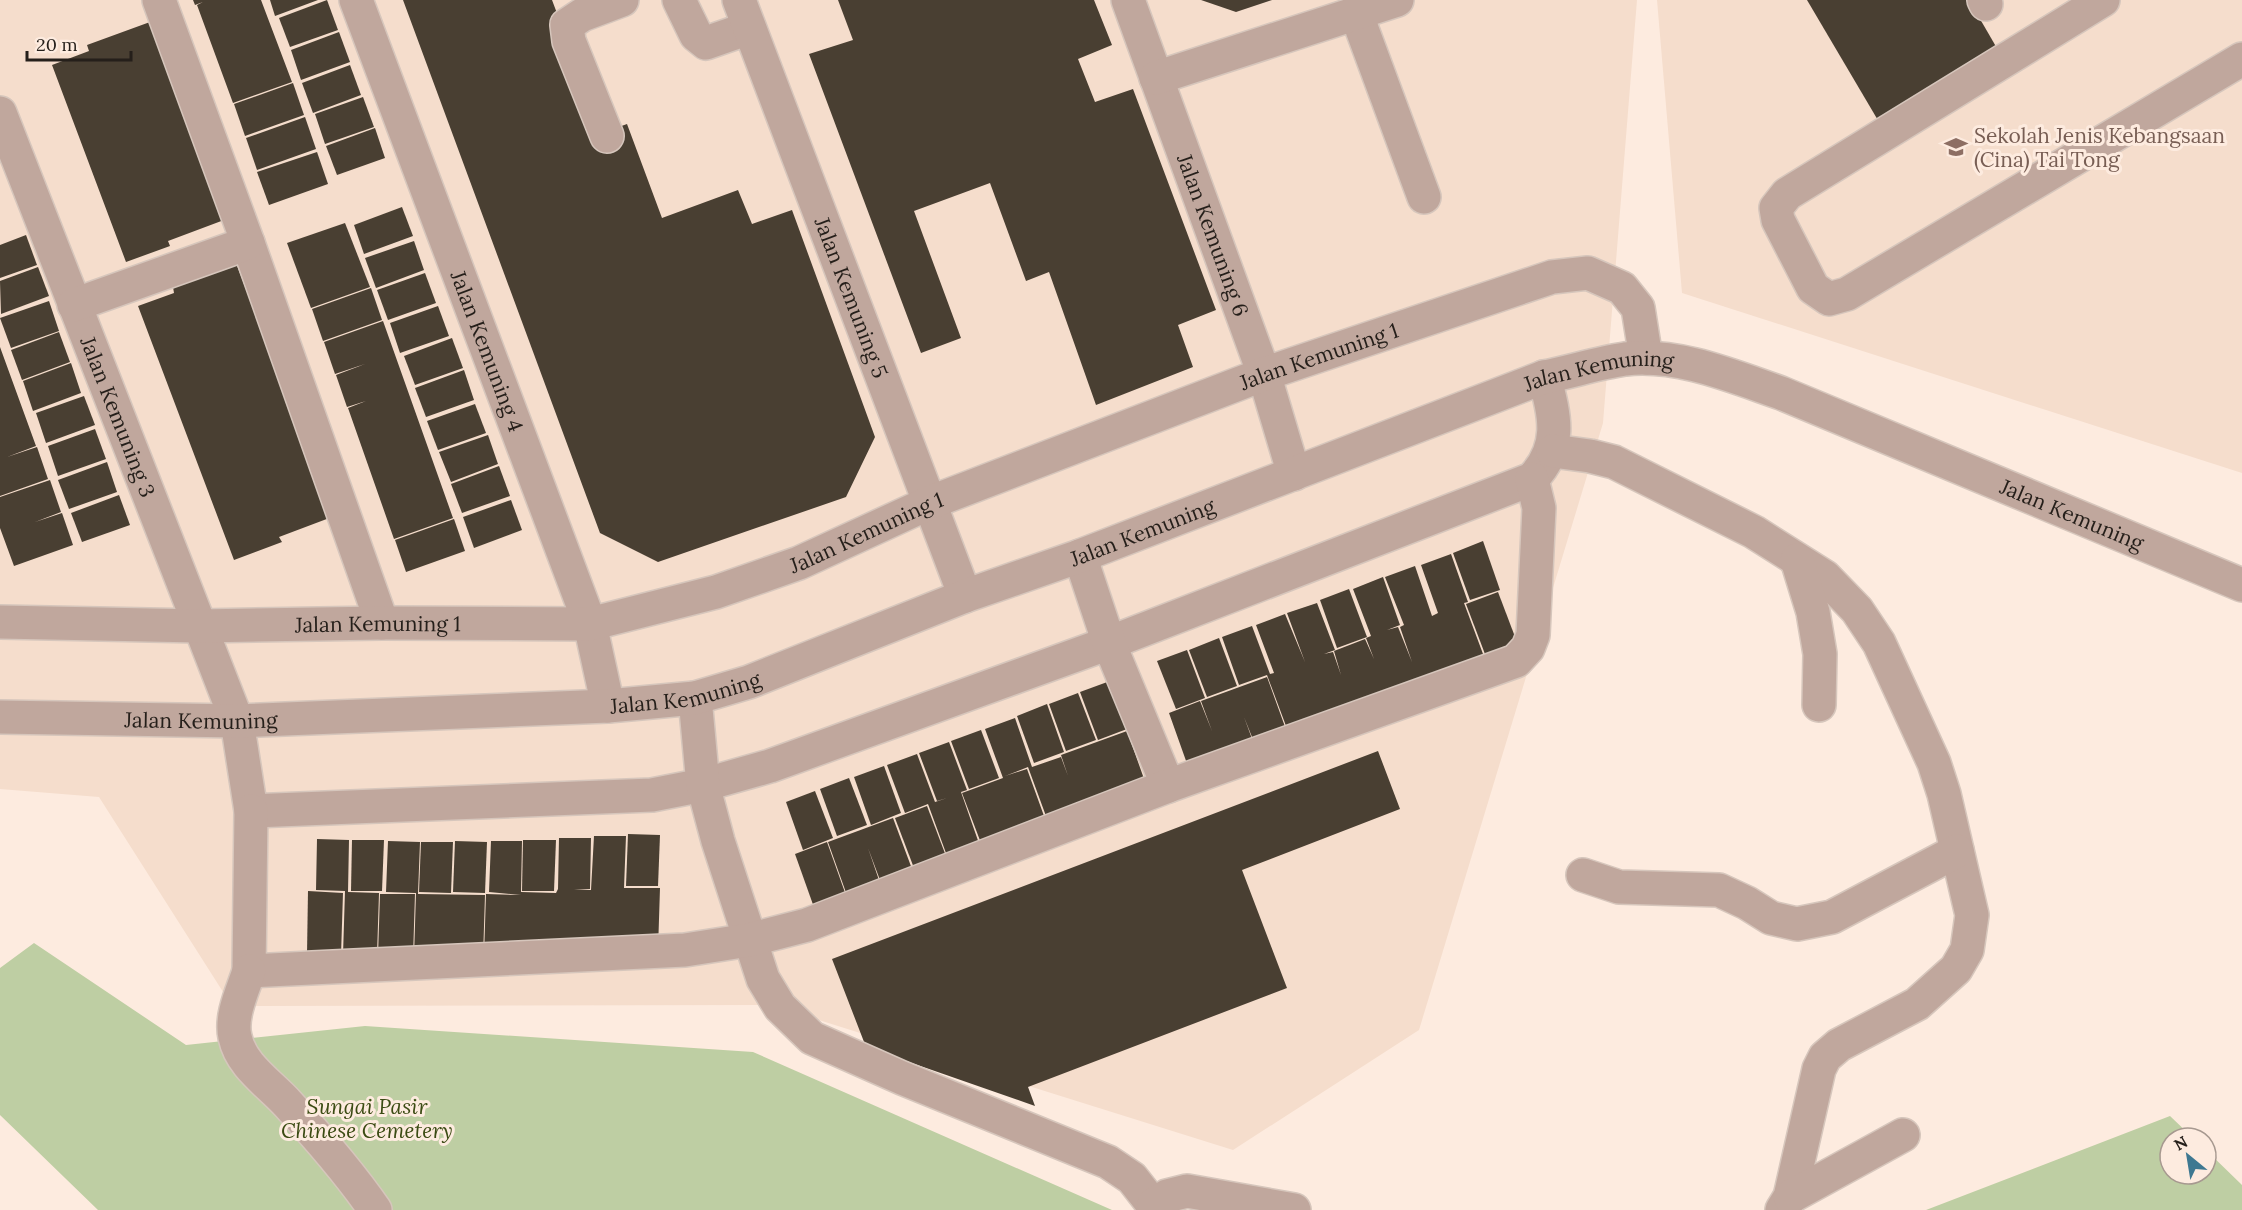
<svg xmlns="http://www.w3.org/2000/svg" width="2242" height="1210" viewBox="0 0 2242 1210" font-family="Lora,serif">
  <rect width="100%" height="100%" fill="#fdebdf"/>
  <g fill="#f5ddcc">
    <path d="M 0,0 L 1637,0 L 1603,423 L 1419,1030 L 1233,1150 L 771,1005 L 232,1006 L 99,797 L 0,789 Z"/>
    <path d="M 1657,0 L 2242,0 L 2242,473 L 1682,293 Z"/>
  </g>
  <g fill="#becea3">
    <path d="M 34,943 L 186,1045 L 365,1026 L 753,1052 L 1112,1210 L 98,1210 L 0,1115 L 0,968 Z"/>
    <path d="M 2170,1116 L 2193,1138 L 2170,1138 L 2170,1174 L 2206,1174 L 2206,1150 L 2242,1185 L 2242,1210 L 1926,1210 Z"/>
  </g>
  <g fill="#493f32">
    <path d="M 193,0 L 261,0 L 292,82 L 233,103 L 197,5 L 203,2 L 195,5 Z"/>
    <path d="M 270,0 L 318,0 L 275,16 Z"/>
    <path d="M 327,0 L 338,30 L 290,47 L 279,18 Z"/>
    <path d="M 403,0 L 552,0 L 602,133 L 627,124 L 662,218 L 738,190 L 752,224 L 792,210 L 875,437 L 846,497 L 658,562 L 600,533 Z"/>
    <path d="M 838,0 L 1094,0 L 1112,45 L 1078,59 L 1095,102 L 1133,89 L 1216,310 L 1178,325 L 1193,367 L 1096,405 L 1049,272 L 1026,281 L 990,183 L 914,211 L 961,338 L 921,353 L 809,54 L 853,40 Z"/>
    <path d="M 1201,0 L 1272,0 L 1236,12 Z"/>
    <path d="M 1807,0 L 1969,0 L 1998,50 L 1879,122 Z"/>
    <path d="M 150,22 L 224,220 L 168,241 L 170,246 L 126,262 L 52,65 L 89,51 L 87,45 Z"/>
    <path d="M 339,32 L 350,62 L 301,80 L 291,50 Z"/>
    <path d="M 350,65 L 361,95 L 313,113 L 302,83 Z"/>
    <path d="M 293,83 L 304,115 L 245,136 L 234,104 Z"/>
    <path d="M 363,97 L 374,127 L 325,144 L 315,114 Z"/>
    <path d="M 305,117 L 316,149 L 257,170 L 246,138 Z"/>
    <path d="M 375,128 L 385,158 L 337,175 L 326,146 Z"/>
    <path d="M 317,152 L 328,184 L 269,205 L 257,172 Z"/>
    <path d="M 402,207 L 413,236 L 364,254 L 354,225 Z"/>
    <path d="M 345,223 L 370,287 L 311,308 L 287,243 Z"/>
    <path d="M 26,235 L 37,265 L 0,278 L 0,245 Z"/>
    <path d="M 414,241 L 424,270 L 376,288 L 365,258 Z"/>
    <path d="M 236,263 L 332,517 L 279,537 L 282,542 L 234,560 L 138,306 L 174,293 L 173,287 Z"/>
    <path d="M 38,267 L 49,296 L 1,314 L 0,281 Z"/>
    <path d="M 425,273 L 436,303 L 388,320 L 377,290 Z"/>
    <path d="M 371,288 L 382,320 L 323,341 L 312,309 Z"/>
    <path d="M 49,301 L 59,331 L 11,348 L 0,318 Z"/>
    <path d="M 438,306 L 449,336 L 400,353 L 390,323 Z"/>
    <path d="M 383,321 L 453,518 L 394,539 L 348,408 L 366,401 L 347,407 L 336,375 L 365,364 L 335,374 L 324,342 Z"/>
    <path d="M 59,332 L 70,362 L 22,380 L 11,350 Z"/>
    <path d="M 452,338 L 463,368 L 415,385 L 404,356 Z"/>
    <path d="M 0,347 L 36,446 L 7,457 L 37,447 L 48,479 L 0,496 Z"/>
    <path d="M 71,363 L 81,393 L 33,411 L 23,381 Z"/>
    <path d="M 464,370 L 474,400 L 426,417 L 415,388 Z"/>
    <path d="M 84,396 L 95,425 L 46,443 L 36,413 Z"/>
    <path d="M 475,404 L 486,433 L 438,450 L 427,421 Z"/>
    <path d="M 95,429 L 106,459 L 58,476 L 48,446 Z"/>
    <path d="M 488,435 L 498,464 L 451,482 L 439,452 Z"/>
    <path d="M 107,462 L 117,492 L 69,509 L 58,480 Z"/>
    <path d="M 499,466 L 510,496 L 462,513 L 451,484 Z"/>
    <path d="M 50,480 L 61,512 L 35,522 L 62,513 L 73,545 L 14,566 L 0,528 L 0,497 Z"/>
    <path d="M 119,495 L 130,525 L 82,542 L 71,513 Z"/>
    <path d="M 511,500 L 522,530 L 474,548 L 463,517 Z"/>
    <path d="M 454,519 L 465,551 L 406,572 L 395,540 Z"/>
    <path d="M 1483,541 L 1500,590 L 1470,600 L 1453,553 Z"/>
    <path d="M 1451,554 L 1468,602 L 1464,603 L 1486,662 L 1289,734 L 1267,675 L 1239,685 L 1222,637 L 1252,626 L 1270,674 L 1274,673 L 1256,625 L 1285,614 L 1305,662 L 1287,613 L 1317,603 L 1335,650 L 1324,654 L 1333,652 L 1341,675 L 1334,651 L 1365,639 L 1374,659 L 1366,638 L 1371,636 L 1353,589 L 1383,577 L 1400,625 L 1387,630 L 1398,627 L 1412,662 L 1400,627 L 1404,625 L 1385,577 L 1415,566 L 1432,616 L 1438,613 L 1421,565 Z"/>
    <path d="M 1349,589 L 1367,637 L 1337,648 L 1320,600 Z"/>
    <path d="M 1498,592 L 1520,650 L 1488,662 L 1466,604 Z"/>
    <path d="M 1219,638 L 1237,686 L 1207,697 L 1189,650 Z"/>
    <path d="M 1187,650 L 1205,698 L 1176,709 L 1157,661 Z"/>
    <path d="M 1267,677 L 1288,735 L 1256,747 L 1244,717 L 1255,747 L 1190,772 L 1169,713 L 1200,701 L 1212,731 L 1201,701 Z"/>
    <path d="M 1110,681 L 1127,729 L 1098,740 L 1080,692 Z"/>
    <path d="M 1078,693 L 1096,740 L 1066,751 L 1049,704 Z"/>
    <path d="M 1047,704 L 1064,752 L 1034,763 L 1017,716 Z"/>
    <path d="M 1015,718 L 1032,767 L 1061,757 L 1068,776 L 1061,755 L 1127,731 L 1148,790 L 1050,827 L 1028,767 L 1005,776 L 1027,769 L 1048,827 L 984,851 L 962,793 L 1003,778 L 985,729 Z"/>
    <path d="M 981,730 L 999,778 L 969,789 L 951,741 Z"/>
    <path d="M 949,742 L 967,790 L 961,792 L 982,852 L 950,864 L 928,804 L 905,813 L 887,765 L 917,754 L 935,802 L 947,798 L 937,801 L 919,753 Z"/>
    <path d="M 1378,751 L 1400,809 L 1242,870 L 1287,988 L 1028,1087 L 1035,1106 L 866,1047 L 832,959 Z"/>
    <path d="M 884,766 L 901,813 L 871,825 L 854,777 Z"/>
    <path d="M 849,778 L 867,825 L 837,836 L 820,789 Z"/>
    <path d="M 815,791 L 833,838 L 803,850 L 786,802 Z"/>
    <path d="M 927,806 L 949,864 L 917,876 L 895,818 Z"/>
    <path d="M 893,818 L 915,877 L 883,888 L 868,848 L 882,889 L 849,901 L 828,842 Z"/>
    <path d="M 628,834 L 660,835 L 658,886 L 626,886 Z"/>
    <path d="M 594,836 L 626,836 L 624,888 L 660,888 L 658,950 L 484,956 L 486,894 L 521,895 L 489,892 L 491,841 L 522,841 L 521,892 L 556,893 L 558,889 L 559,838 L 591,838 L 590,889 L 574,890 L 591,890 Z"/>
    <path d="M 317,839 L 349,840 L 348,892 L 379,893 L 377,955 L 343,955 L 345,891 L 316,890 Z"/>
    <path d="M 352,840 L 384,840 L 382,891 L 351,891 Z"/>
    <path d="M 523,840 L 556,840 L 554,891 L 522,891 Z"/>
    <path d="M 388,841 L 420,842 L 418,894 L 485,895 L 483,958 L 414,957 L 416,893 L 386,892 Z"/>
    <path d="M 455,841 L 487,842 L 485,893 L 453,892 Z"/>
    <path d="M 421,842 L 453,842 L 451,893 L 419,892 Z"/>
    <path d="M 827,842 L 848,901 L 816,913 L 795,854 Z"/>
    <path d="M 308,891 L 343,893 L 341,955 L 307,954 Z"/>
    <path d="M 380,894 L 415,894 L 413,957 L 378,956 Z"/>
  </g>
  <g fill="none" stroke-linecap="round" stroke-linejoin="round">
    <g stroke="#d6c6bc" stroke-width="36">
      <g id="minor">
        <path id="s1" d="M 356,0 L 590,624 L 608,706"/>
        <path d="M 679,0 L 696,35 L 706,43 L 749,28"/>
        <path id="s2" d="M 739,0 L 965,596"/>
        <path id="s3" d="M 1128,0 L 1264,374 L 1294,474"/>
        <path d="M 1984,0 L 1986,4"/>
        <path d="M 2103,0 L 1787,194 L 1776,208 L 1778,220 L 1813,288 L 1829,299 L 1847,294 L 2242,59"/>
        <path d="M 1356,13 L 1424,197"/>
        <path d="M 1156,78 L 1397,0"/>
        <path id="s4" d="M 0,113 L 237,721 L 251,811 L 652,795 L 703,785 L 770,766 L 1109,643 L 1532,479 C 1562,448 1556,416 1544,377"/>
        <path d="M 607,136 L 569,41 L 567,25 L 582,15 L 622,0"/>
        <path d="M 248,243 L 382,623"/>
        <path d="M 74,305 L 248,243 L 159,0"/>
        <path d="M 1553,451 L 1590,456 L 1614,462 L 1754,532 L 1825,577 L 1857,610 L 1879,643 L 1934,763 L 1944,794 L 1972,915 L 1967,950 L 1956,969 L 1917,1004 L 1839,1045 L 1825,1057 L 1819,1069 L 1790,1197 L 1782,1210"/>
        <path d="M 1080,556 L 1109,643 L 1168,786"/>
        <path d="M 1797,560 L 1813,612 L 1820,654 L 1819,705"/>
        <path id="s5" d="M 0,622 L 199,626 L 382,623 L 590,624 L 716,592 L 799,563 L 929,503 L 1264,374 L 1552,277 L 1588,273 L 1622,288 L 1638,308 L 1646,358"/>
        <path d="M 695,698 L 703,785 L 718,841 L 763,979 L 780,1007 L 812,1038 L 902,1078 L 1108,1162 L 1132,1178 L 1157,1210"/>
        <path id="s6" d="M 0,717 L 237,721 L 608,706 L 695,698 L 749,682 L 965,596 L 1080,556 L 1544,377 C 1570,372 1598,363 1625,359 C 1678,353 1732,376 1781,393 L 2242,585"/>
        <path d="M 251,811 L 249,971 L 685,950 L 749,940 L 807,925 L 1168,786 L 1516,661 L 1528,648 L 1533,635 L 1539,508 L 1532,479"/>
        <path d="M 1583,875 L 1619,887 L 1719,890 L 1747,903 L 1771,918 L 1797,924 L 1832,917 L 1957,851"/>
        <path d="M 249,971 C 243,990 230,1016 235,1037 C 241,1066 269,1083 288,1104 C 319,1138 349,1172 375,1210"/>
        <path d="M 1790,1197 L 1903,1135"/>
        <path d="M 1154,1204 L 1167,1196 L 1187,1191 L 1294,1210"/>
      </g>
    </g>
    <use href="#minor" stroke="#c0a79d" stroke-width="33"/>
  </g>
  <defs>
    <g id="school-bare" transform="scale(1.8)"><path d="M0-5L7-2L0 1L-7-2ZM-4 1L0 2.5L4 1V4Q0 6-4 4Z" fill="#8d6e63" stroke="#fdebdf" stroke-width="2.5" paint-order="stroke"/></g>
  </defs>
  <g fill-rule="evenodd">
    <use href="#school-bare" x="1956" y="147"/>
  </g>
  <g text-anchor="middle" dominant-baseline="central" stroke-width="6" stroke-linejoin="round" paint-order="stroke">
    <g font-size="21" fill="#785e54" stroke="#fdebdf" text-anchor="start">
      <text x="1974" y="135">Sekolah Jenis Kebangsaan<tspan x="1974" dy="24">(Cina) Tai Tong</tspan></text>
    </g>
    <g font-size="21" fill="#251f1a" stroke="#fdebdf">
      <text stroke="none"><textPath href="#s3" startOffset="250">Jalan Kemuning 6</textPath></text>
      <text stroke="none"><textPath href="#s2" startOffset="318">Jalan Kemuning 5</textPath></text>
      <text stroke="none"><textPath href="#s1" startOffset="375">Jalan Kemuning 4</textPath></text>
      <text stroke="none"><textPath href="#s5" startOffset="1368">Jalan Kemuning 1</textPath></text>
      <text stroke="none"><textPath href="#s6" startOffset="1659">Jalan Kemuning</textPath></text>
      <text stroke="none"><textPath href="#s4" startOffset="326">Jalan Kemuning 3</textPath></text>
      <text stroke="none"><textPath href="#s6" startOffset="2163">Jalan Kemuning</textPath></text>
      <text stroke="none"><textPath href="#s6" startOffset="1173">Jalan Kemuning</textPath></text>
      <text stroke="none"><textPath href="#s5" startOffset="882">Jalan Kemuning 1</textPath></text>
      <text stroke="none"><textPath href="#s5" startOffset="378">Jalan Kemuning 1</textPath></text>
      <text stroke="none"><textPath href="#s6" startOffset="687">Jalan Kemuning</textPath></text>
      <text stroke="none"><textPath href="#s6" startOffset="201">Jalan Kemuning</textPath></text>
    </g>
    <g font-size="21" font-style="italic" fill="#3b4b13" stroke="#fdebdf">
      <text x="367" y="1106">Sungai Pasir<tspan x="367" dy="24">Chinese Cemetery</tspan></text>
    </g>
  </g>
  <g transform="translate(2188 1156) rotate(330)"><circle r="28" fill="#fdebdf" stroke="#a79990" stroke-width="1.5"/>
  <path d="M0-4.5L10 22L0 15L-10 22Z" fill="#3e7891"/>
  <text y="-9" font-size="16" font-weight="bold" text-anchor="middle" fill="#251f1a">N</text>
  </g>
  <path d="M27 51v9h104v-9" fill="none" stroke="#251f1a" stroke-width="3"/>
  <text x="36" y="51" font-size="18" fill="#251f1a" stroke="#fdebdf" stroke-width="4.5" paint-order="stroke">20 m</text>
</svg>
